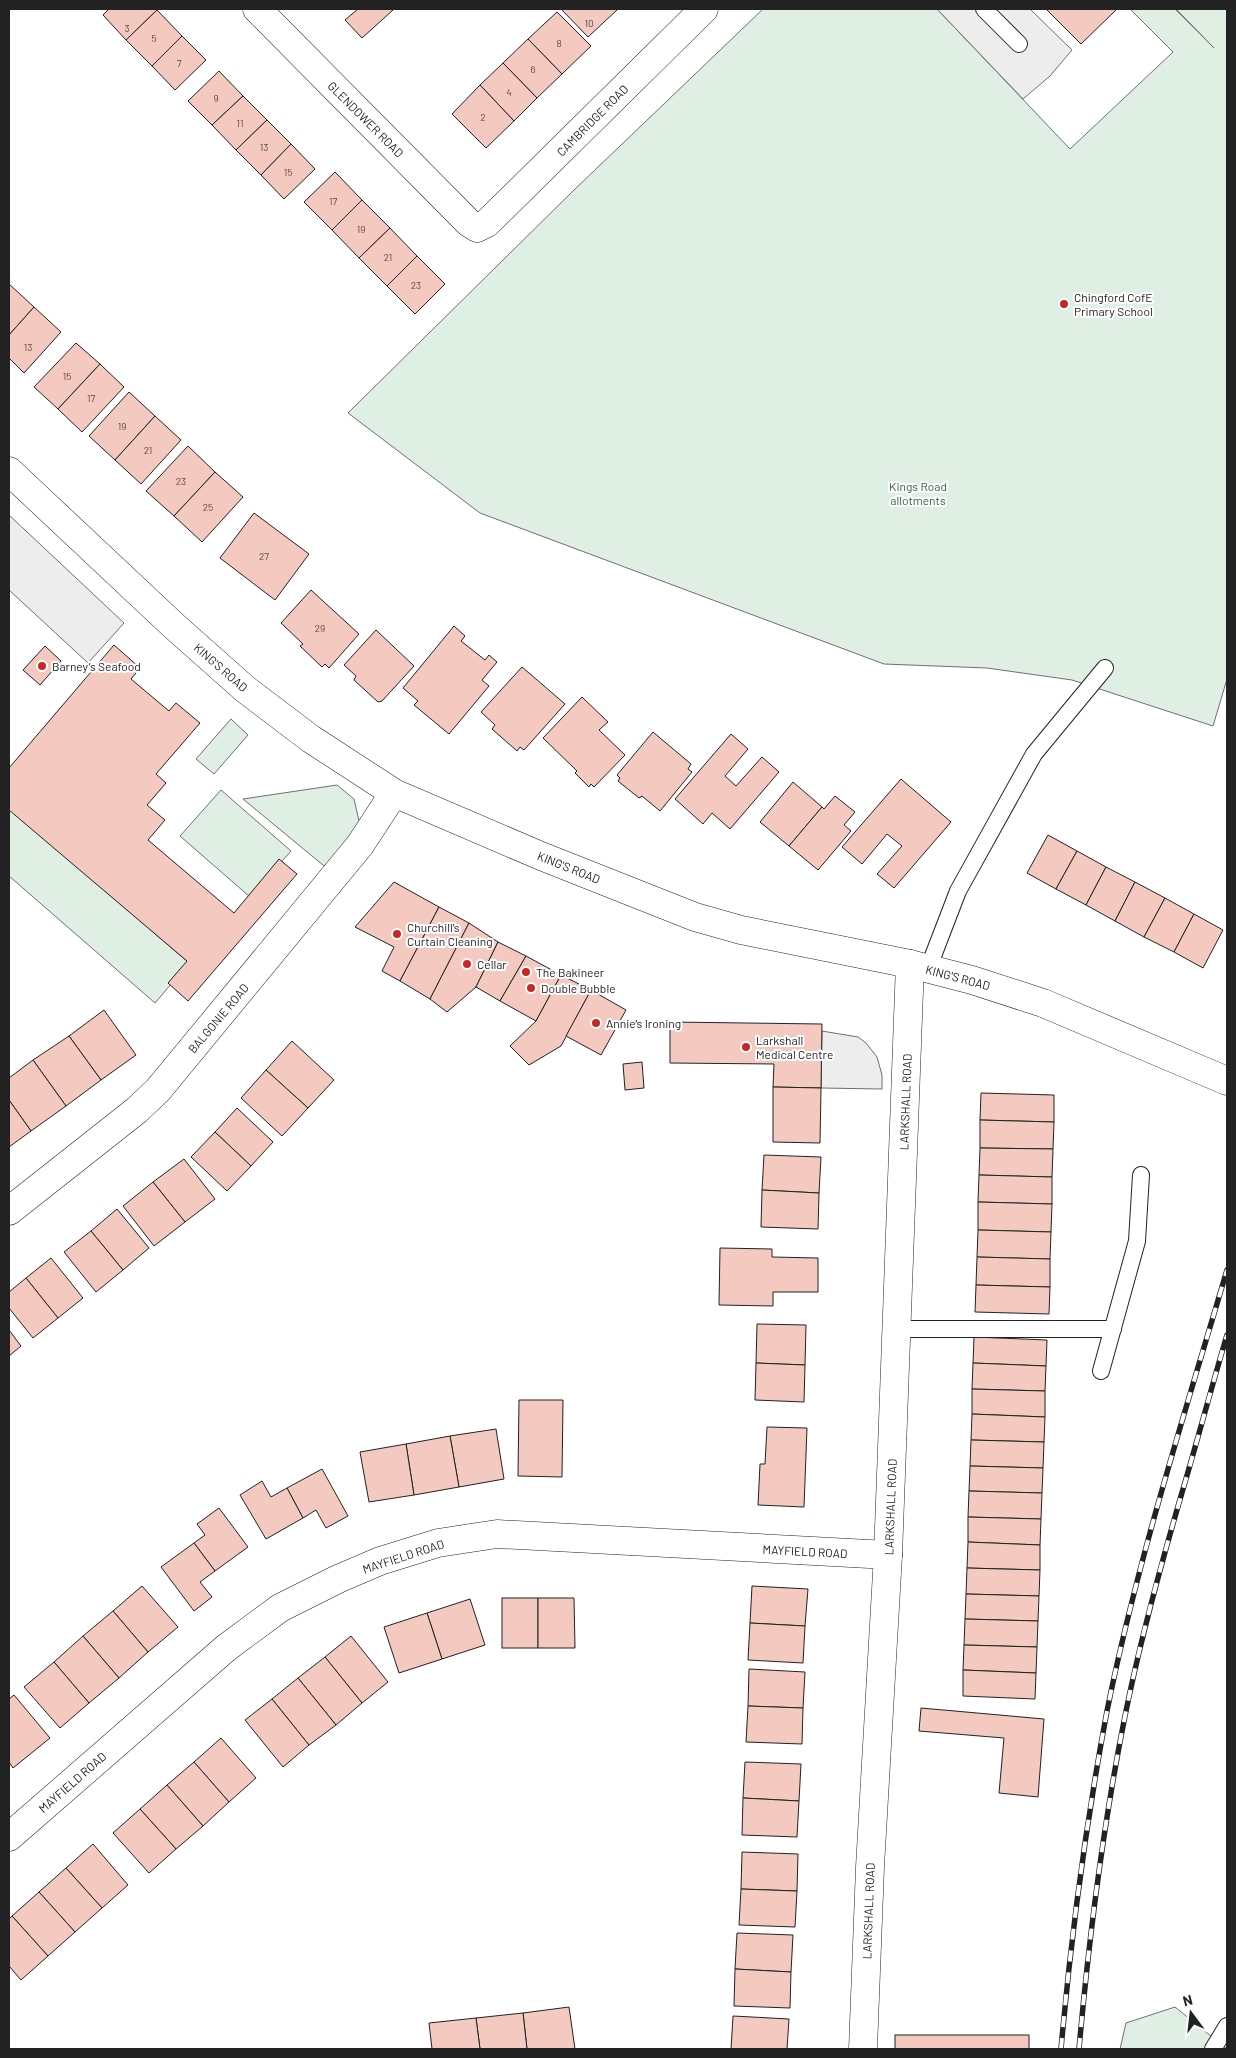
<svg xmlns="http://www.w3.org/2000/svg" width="1236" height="2058" viewBox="0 0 1236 2058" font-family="Barlow,sans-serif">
  <rect width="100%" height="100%" fill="#fff"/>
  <g fill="#e0efe3" stroke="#6f6f6f">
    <path d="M 763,9 L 937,9 L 1070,149 L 1173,52 L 1130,9 L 1175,9 L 1214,48 L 1176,9 L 1227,9 L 1227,679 L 1213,726 L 1072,680 L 987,668 L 884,664 L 480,513 L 348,413 L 573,191 Z"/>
    <path d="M 231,719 L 248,735 L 214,774 L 196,759 Z"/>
    <path d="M 337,785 L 354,799 L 359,821 L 354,840 L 329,870 L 243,799 Z"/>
    <path d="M 221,790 L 291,851 L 250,897 L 180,836 Z"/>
    <path d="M 9,808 L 189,963 L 155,1003 L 9,876 Z"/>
    <path d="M 1175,2007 L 1227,2049 L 1120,2049 L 1126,2023 Z"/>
  </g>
  <g fill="#ededed" stroke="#6f6f6f">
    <path d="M 937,9 L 1030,9 L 1072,50 L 1050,76 L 1023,99 Z"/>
    <path d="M 9,515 L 124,623 L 88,663 L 9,590 Z"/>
    <path d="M 822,1031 L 858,1037 L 866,1043 L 877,1057 L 882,1075 L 882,1089 L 821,1088 Z"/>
  </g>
  <g fill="#f3c9c0" stroke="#222">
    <path d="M 109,9 L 156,9 L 157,10 L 126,40 L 103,15 Z"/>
    <path d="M 358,9 L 392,9 L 393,10 L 362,38 L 345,20 Z"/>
    <path d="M 561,9 L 616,9 L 617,10 L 588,37 Z"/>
    <path d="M 1046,9 L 1117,9 L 1081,44 Z"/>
    <path d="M 157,10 L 182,36 L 152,66 L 126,40 Z"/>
    <path d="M 557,12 L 591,46 L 562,74 L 528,39 Z"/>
    <path d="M 182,36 L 206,60 L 175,90 L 152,66 Z"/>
    <path d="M 528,39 L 562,74 L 537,98 L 503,63 Z"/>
    <path d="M 503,63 L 537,98 L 514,121 L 480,85 Z"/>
    <path d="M 219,71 L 243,96 L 212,125 L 188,101 Z"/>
    <path d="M 480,85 L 514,121 L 486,148 L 452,114 Z"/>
    <path d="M 243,96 L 267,120 L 236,150 L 212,125 Z"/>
    <path d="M 267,120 L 291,144 L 261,175 L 236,150 Z"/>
    <path d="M 291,144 L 315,169 L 284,199 L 261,175 Z"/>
    <path d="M 335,172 L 362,200 L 332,230 L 304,202 Z"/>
    <path d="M 362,200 L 390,228 L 359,258 L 332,230 Z"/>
    <path d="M 390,228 L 417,256 L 387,286 L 359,258 Z"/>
    <path d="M 417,256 L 445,284 L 415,314 L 387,286 Z"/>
    <path d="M 9,284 L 34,307 L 9,335 Z"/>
    <path d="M 34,307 L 61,332 L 24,373 L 9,358 L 9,335 Z"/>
    <path d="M 76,343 L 100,364 L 58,409 L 34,387 Z"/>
    <path d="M 100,364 L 124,387 L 82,432 L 58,409 Z"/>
    <path d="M 129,392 L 155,416 L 115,460 L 89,436 Z"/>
    <path d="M 155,416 L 181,440 L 141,484 L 115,460 Z"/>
    <path d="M 188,446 L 215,472 L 174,516 L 146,491 Z"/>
    <path d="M 215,472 L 243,497 L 202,542 L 174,516 Z"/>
    <path d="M 254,513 L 309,554 L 275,600 L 220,558 Z"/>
    <path d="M 311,590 L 359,634 L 329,668 L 325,664 L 322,667 L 300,646 L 303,644 L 281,623 Z"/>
    <path d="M 454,626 L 465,636 L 461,641 L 485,660 L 489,655 L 497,662 L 482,680 L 489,686 L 449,734 L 414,705 L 418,701 L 403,688 Z"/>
    <path d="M 376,630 L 414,666 L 382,701 L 378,702 L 354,680 L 356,676 L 344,665 Z"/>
    <path d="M 114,645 L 140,668 L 131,679 L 169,711 L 176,703 L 200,723 L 156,774 L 166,783 L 147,805 L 165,820 L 148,840 L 234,913 L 279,859 L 297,874 L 188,1001 L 168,983 L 187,961 L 9,810 L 9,768 Z"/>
    <path d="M 45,646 L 61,661 L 40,685 L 23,670 Z"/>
    <path d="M 522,667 L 565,704 L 524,750 L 520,747 L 517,751 L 492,729 L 495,725 L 481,712 Z"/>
    <path d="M 582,697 L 608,722 L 599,730 L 625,755 L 594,787 L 591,784 L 589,787 L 575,773 L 577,771 L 543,738 Z"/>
    <path d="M 653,732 L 691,764 L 688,769 L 692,772 L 660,811 L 642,796 L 639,798 L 618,781 L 620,778 L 617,775 Z"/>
    <path d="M 731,734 L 748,749 L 725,776 L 736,786 L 762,757 L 779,772 L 730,829 L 712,813 L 703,824 L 675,799 Z"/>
    <path d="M 901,779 L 951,822 L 894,888 L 877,874 L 902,846 L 887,834 L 862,864 L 842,847 Z"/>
    <path d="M 793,782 L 822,807 L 789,846 L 760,822 Z"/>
    <path d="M 835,796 L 855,812 L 844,825 L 851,831 L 818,870 L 789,846 L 822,807 L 824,809 Z"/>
    <path d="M 1048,835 L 1077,851 L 1056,889 L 1027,873 Z"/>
    <path d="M 1077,851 L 1106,867 L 1086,905 L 1056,889 Z"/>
    <path d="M 1106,867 L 1135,882 L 1115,921 L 1086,905 Z"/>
    <path d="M 394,882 L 439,907 L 400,981 L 382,971 L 394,947 L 355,927 Z"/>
    <path d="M 1135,882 L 1165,898 L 1144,937 L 1115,921 Z"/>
    <path d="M 1165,898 L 1194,914 L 1174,952 L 1144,937 Z"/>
    <path d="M 439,907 L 469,923 L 430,999 L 400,981 Z"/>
    <path d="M 1194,914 L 1223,930 L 1203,968 L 1174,952 Z"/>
    <path d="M 469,923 L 498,942 L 476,987 L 447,1012 L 430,999 Z"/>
    <path d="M 498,942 L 526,956 L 500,1001 L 476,987 Z"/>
    <path d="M 526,956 L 561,975 L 536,1021 L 500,1001 Z"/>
    <path d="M 561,975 L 591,990 L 561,1046 L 529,1065 L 510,1046 L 536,1021 Z"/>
    <path d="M 591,990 L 626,1010 L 601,1055 L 566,1036 Z"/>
    <path d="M 104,1010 L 136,1055 L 101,1080 L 69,1036 Z"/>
    <path d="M 670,1022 L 822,1024 L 821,1088 L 773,1087 L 774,1064 L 670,1063 Z"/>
    <path d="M 69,1036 L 101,1080 L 66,1106 L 33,1060 Z"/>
    <path d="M 292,1041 L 334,1080 L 308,1108 L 266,1070 Z"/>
    <path d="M 33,1060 L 66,1106 L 31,1131 L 9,1100 L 9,1078 Z"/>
    <path d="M 642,1062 L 644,1088 L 625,1090 L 623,1064 Z"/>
    <path d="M 266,1070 L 308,1108 L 282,1136 L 241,1098 Z"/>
    <path d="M 773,1087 L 821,1088 L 820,1143 L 773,1142 Z"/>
    <path d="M 981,1093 L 1054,1095 L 1054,1122 L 980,1120 Z"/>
    <path d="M 9,1100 L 31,1131 L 9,1147 Z"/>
    <path d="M 237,1108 L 273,1142 L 251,1166 L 215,1132 Z"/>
    <path d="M 980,1120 L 1054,1122 L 1053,1149 L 980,1148 Z"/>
    <path d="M 215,1132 L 251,1166 L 227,1191 L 191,1157 Z"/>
    <path d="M 980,1148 L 1053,1149 L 1052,1177 L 979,1175 Z"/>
    <path d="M 764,1155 L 821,1157 L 819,1193 L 762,1190 Z"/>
    <path d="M 184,1159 L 215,1199 L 185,1222 L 153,1182 Z"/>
    <path d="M 979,1175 L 1052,1177 L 1052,1204 L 978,1202 Z"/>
    <path d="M 153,1182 L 185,1222 L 154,1246 L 123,1206 Z"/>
    <path d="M 762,1190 L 819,1193 L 818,1229 L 761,1227 Z"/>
    <path d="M 978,1202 L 1052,1204 L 1051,1232 L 978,1230 Z"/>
    <path d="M 117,1209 L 149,1248 L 123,1270 L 91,1231 Z"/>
    <path d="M 978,1230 L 1051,1232 L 1050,1259 L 977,1257 Z"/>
    <path d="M 91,1231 L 123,1270 L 96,1292 L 64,1252 Z"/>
    <path d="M 720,1248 L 772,1249 L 772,1257 L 818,1258 L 818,1292 L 773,1292 L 773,1306 L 719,1305 Z"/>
    <path d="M 977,1257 L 1050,1259 L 1050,1287 L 976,1285 Z"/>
    <path d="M 51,1258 L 83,1298 L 58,1318 L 26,1278 Z"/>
    <path d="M 26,1278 L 58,1318 L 33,1338 L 9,1308 L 9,1292 Z"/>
    <path d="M 976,1285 L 1050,1287 L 1049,1314 L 975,1312 Z"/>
    <path d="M 757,1324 L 806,1325 L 805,1365 L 756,1363 Z"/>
    <path d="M 9,1330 L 21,1346 L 9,1356 Z"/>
    <path d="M 974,1337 L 1047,1340 L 1046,1366 L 973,1363 Z"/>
    <path d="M 756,1363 L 805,1365 L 804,1402 L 755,1400 Z"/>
    <path d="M 973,1363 L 1046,1366 L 1045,1391 L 972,1389 Z"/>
    <path d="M 972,1389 L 1045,1391 L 1045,1417 L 972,1414 Z"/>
    <path d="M 519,1400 L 563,1400 L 562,1477 L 518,1476 Z"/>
    <path d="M 972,1414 L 1045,1417 L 1044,1442 L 971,1440 Z"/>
    <path d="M 767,1427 L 807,1428 L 804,1507 L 758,1505 L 760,1464 L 765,1464 Z"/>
    <path d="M 496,1429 L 504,1479 L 459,1487 L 450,1436 Z"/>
    <path d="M 450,1436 L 459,1487 L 414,1495 L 406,1444 Z"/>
    <path d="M 971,1440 L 1044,1442 L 1043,1468 L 970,1466 Z"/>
    <path d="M 406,1444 L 414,1495 L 369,1502 L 360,1452 Z"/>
    <path d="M 970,1466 L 1043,1468 L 1042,1493 L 969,1491 Z"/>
    <path d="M 322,1469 L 348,1516 L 326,1528 L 316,1510 L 303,1518 L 287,1488 Z"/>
    <path d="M 262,1481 L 271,1497 L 287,1488 L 303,1518 L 266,1539 L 240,1495 Z"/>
    <path d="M 969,1491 L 1042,1493 L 1041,1519 L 968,1517 Z"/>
    <path d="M 219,1508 L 248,1547 L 215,1571 L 194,1543 L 205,1535 L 197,1524 Z"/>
    <path d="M 968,1517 L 1041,1519 L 1040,1545 L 968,1542 Z"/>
    <path d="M 968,1542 L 1040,1545 L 1040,1570 L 967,1568 Z"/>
    <path d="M 194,1543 L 215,1571 L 200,1582 L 212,1597 L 194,1611 L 161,1567 Z"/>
    <path d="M 967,1568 L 1040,1570 L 1039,1596 L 966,1594 Z"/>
    <path d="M 142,1586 L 178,1627 L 148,1652 L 113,1611 Z"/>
    <path d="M 752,1586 L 808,1589 L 805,1626 L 750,1623 Z"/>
    <path d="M 966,1594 L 1039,1596 L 1038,1621 L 965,1619 Z"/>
    <rect x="502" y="1598" width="36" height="50"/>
    <path d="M 538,1598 L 574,1598 L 575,1648 L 538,1648 Z"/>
    <path d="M 470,1599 L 485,1645 L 442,1659 L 427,1613 Z"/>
    <path d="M 113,1611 L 148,1652 L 119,1678 L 83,1636 Z"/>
    <path d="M 427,1613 L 442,1659 L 399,1673 L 384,1627 Z"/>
    <path d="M 965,1619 L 1038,1621 L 1037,1647 L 964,1645 Z"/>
    <path d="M 750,1623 L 805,1626 L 803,1663 L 748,1660 Z"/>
    <path d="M 83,1636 L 119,1678 L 89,1703 L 54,1662 Z"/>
    <path d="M 351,1636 L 388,1682 L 362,1703 L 325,1657 Z"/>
    <path d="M 964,1645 L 1037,1647 L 1036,1673 L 963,1670 Z"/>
    <path d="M 325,1657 L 362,1703 L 336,1725 L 298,1678 Z"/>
    <path d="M 54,1662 L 89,1703 L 60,1728 L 24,1687 Z"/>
    <path d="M 749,1669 L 805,1672 L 803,1708 L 748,1706 Z"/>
    <path d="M 963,1670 L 1036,1673 L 1035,1699 L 963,1696 Z"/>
    <path d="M 298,1678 L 336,1725 L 309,1745 L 272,1699 Z"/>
    <path d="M 14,1695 L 50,1738 L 13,1768 L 9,1762 L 9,1699 Z"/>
    <path d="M 272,1699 L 309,1745 L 283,1767 L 245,1720 Z"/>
    <path d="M 748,1706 L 803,1708 L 802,1744 L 746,1742 Z"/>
    <path d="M 921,1708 L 1044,1719 L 1038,1797 L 999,1793 L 1004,1738 L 919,1731 Z"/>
    <path d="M 221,1738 L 256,1778 L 229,1802 L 194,1762 Z"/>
    <path d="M 194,1762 L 229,1802 L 203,1826 L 167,1785 Z"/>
    <path d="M 745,1762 L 801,1764 L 799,1801 L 743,1798 Z"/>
    <path d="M 167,1785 L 203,1826 L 176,1849 L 140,1809 Z"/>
    <path d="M 743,1798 L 799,1801 L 797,1837 L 742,1835 Z"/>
    <path d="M 140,1809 L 176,1849 L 149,1873 L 113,1833 Z"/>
    <path d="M 93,1844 L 128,1885 L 102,1908 L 66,1868 Z"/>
    <path d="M 742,1852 L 798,1854 L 797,1891 L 741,1889 Z"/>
    <path d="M 66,1868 L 102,1908 L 75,1932 L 39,1892 Z"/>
    <path d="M 741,1889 L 797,1891 L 795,1927 L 739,1925 Z"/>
    <path d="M 39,1892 L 75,1932 L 48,1956 L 12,1916 Z"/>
    <path d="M 12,1916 L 48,1956 L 21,1980 L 9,1966 L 9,1919 Z"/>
    <path d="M 737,1933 L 793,1935 L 791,1972 L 735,1969 Z"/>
    <path d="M 735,1969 L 791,1972 L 790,2008 L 734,2006 Z"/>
    <path d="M 569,2007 L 575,2049 L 527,2049 L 523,2013 Z"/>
    <path d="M 523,2013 L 527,2049 L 480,2049 L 476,2018 Z"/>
    <path d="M 733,2016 L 789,2019 L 787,2049 L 731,2049 Z"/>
    <path d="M 476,2018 L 480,2049 L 432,2049 L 429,2023 Z"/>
    <rect x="895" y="2035" width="134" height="14"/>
  </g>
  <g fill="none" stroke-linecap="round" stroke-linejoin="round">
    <g stroke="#222" stroke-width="18">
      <g id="lane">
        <path d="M 984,9 L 1019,44"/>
        <path d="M 928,969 L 958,891 L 1034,754 L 1105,668"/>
        <path d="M 896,1329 L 1113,1329"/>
        <path d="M 1101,1371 L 1137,1241 L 1141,1175"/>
        <path d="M 1213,2049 L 1227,2026"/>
      </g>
    </g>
    <g stroke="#222" stroke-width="29">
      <g id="street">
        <path d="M 257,9 L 469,223 L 477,228 L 487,223 L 704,9"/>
        <path d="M 9,1211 L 137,1110 L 158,1090 L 360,845 L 394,793"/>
        <path d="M 9,1837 L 226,1648 L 280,1608 L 338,1579 L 380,1561 L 438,1543 L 497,1534 L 888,1555"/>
      </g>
    </g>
    <g stroke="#222" stroke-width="29">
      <path id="secondary" d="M 863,2049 L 870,1867 L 888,1555 L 910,964"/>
    </g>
    <g stroke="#222" stroke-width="29">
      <path id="primary" d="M 9,471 L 173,625 L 245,689 L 311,739 L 394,793 L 541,856 L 695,917 L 741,930 L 910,964 L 972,980 L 1043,1003 L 1227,1081"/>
    </g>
    <use href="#lane" stroke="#fff" stroke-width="16"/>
    <use href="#street" stroke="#fff" stroke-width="28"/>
    <use href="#secondary" stroke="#fff" stroke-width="28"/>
    <use href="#primary" stroke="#fff" stroke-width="28"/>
    <g stroke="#222" stroke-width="5.5">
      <g id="rail">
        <path d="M 1061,2049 C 1071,1936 1086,1823 1107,1711 C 1137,1562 1184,1416 1227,1270"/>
        <path d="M 1079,2049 C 1089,1937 1103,1826 1125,1716 C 1140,1641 1160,1568 1181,1496 C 1197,1442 1211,1389 1227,1335"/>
      </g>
    </g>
    <use href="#rail" stroke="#fff" stroke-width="4" stroke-dasharray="11" stroke-linecap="butt"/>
  </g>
  <g fill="#c62828" stroke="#fff" stroke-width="2">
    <circle cx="1064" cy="304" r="5"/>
    <circle cx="42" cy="666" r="5"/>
    <circle cx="397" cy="934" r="5"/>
    <circle cx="467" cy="964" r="5"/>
    <circle cx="526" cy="972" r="5"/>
    <circle cx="531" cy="988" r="5"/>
    <circle cx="596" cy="1023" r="5"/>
    <circle cx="746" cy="1047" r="5"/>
  </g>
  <g text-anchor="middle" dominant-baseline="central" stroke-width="4" stroke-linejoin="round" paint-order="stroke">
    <g font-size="10" fill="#564c4a">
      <text x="589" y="23">10</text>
      <text x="127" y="28">3</text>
      <text x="154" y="38">5</text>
      <text x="559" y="43">8</text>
      <text x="179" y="63">7</text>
      <text x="533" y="69">6</text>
      <text x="509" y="92">4</text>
      <text x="216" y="98">9</text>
      <text x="483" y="117">2</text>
      <text x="240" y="123">11</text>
      <text x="264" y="147">13</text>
      <text x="288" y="172">15</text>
      <text x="333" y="201">17</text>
      <text x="361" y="229">19</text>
      <text x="388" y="257">21</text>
      <text x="416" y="285">23</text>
      <text x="28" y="347">13</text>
      <text x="67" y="376">15</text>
      <text x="91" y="398">17</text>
      <text x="122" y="426">19</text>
      <text x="148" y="450">21</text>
      <text x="181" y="481">23</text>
      <text x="208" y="507">25</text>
      <text x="264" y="556">27</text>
      <text x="320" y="628">29</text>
    </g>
    <g font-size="12" fill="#222" stroke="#fff">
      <text transform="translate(366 119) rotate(45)">GLENDOWER ROAD</text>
      <text transform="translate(592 120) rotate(-45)">CAMBRIDGE ROAD</text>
      <text transform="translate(221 667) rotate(41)">KING'S ROAD</text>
      <text transform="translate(569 867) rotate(22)">KING'S ROAD</text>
      <text transform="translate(958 977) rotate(15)">KING'S ROAD</text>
      <text transform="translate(218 1018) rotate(-50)">BALGONIE ROAD</text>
      <text transform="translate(905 1102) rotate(-88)">LARKSHALL ROAD</text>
      <text transform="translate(890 1507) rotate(-88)">LARKSHALL ROAD</text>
      <text transform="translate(805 1551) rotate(3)">MAYFIELD ROAD</text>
      <text transform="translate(403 1556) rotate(-18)">MAYFIELD ROAD</text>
      <text transform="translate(72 1782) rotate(-41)">MAYFIELD ROAD</text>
      <text transform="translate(868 1911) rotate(-88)">LARKSHALL ROAD</text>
    </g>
    <g font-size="12" fill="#222" stroke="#fff" text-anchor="start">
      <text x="1074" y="297">Chingford CofE<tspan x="1074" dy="14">Primary School</tspan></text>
      <text x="52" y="666">Barney’s Seafood</text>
      <text x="407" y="927">Churchill’s<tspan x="407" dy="14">Curtain Cleaning</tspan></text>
      <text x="477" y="964">Cellar</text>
      <text x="536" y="972">The Bakineer</text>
      <text x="541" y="988">Double Bubble</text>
      <text x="606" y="1023">Annie’s Ironing</text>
      <text x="756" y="1040">Larkshall<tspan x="756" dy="14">Medical Centre</tspan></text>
    </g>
    <g font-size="12" fill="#2f5e38" stroke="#fff">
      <text x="918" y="486">Kings Road<tspan x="918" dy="14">allotments</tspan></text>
    </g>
  </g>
  <rect width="1236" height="2058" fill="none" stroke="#222222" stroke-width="20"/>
  <g transform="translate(1191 2013) rotate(345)" stroke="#ffffff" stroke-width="4" paint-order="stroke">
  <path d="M0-4L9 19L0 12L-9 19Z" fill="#222222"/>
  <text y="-8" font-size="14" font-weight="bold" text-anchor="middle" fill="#222222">N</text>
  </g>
</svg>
